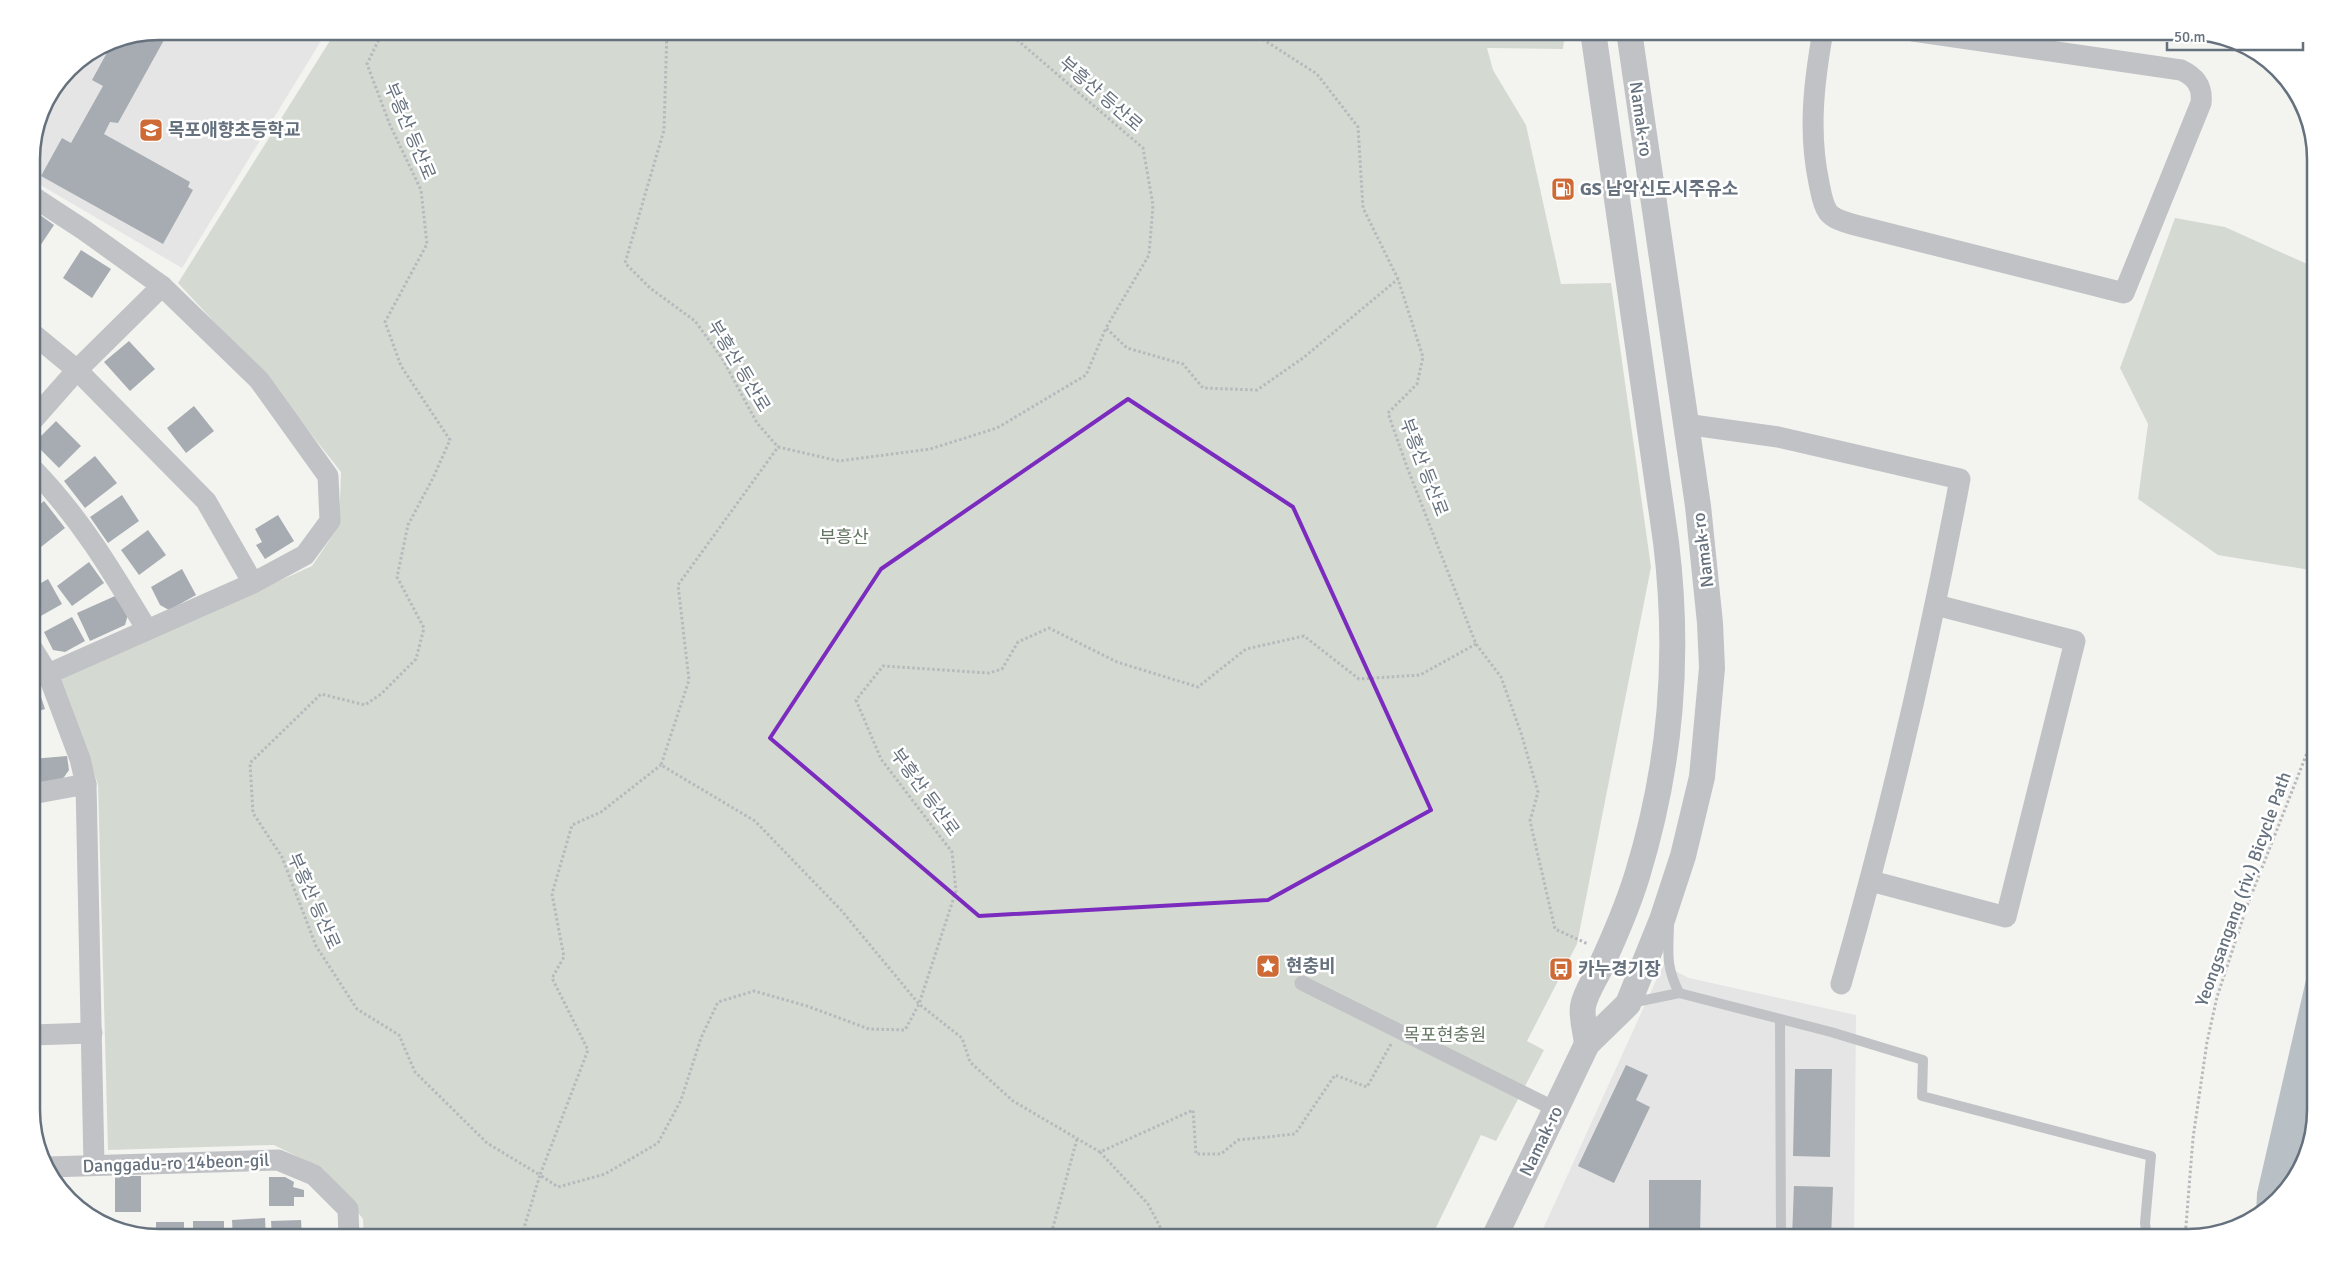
<svg xmlns="http://www.w3.org/2000/svg" width="2347" height="1269" viewBox="0 0 2347 1269" font-family="Signika,'Noto Sans KR',sans-serif">
  <rect width="100%" height="100%" fill="#f3f4f0"/>
  <g fill="#e4e5e4">
    <path d="M 159,31 L 327,31 L 182,268 L 32,180 L 32,151 L 41,110 L 69,68 L 110,41 Z"/>
    <path d="M 1663,965 L 1689,978 L 1856,1015 L 1854,1238 L 1539,1238 Z"/>
  </g>
  <g fill="#d4dad2">
    <path d="M 336,31 L 1565,31 L 1563,49 L 1487,48 L 1493,70 L 1526,125 L 1561,284 L 1611,283 L 1651,567 L 1577,944 L 1527,1041 L 1544,1050 L 1496,1141 L 1481,1135 L 1431,1238 L 364,1238 L 363,1219 L 324,1170 L 274,1145 L 108,1150 L 98,784 L 60,680 L 312,566 L 339,526 L 341,472 L 271,383 L 178,283 Z"/>
    <path d="M 2175,218 L 2225,227 L 2316,268 L 2316,571 L 2218,555 L 2138,499 L 2148,424 L 2120,368 Z"/>
  </g>
  <path fill="#b8c0c5" d="M 2316,952 L 2316,1110 L 2302,1167 L 2256,1217 L 2257,1193 L 2308,971 Z"/>
  <g fill="#a6acb2">
    <path d="M 159,31 L 169,31 L 118,123 L 110,122 L 104,134 L 190,182 L 188,187 L 193,190 L 163,244 L 41,176 L 62,138 L 71,143 L 103,86 L 92,80 L 109,49 L 103,45 L 110,41 Z"/>
    <path d="M 33,210 L 54,225 L 32,258 L 32,213 Z"/>
    <path d="M 81,250 L 111,269 L 92,298 L 63,278 Z"/>
    <path d="M 129,341 L 155,369 L 130,391 L 104,362 Z"/>
    <path d="M 194,406 L 214,431 L 186,453 L 167,428 Z"/>
    <path d="M 56,421 L 81,446 L 59,468 L 34,443 Z"/>
    <path d="M 95,456 L 117,483 L 85,508 L 64,481 Z"/>
    <path d="M 122,495 L 139,521 L 108,543 L 90,517 Z"/>
    <path d="M 44,501 L 65,528 L 41,547 L 32,534 L 32,511 Z"/>
    <path d="M 278,515 L 294,541 L 265,559 L 256,545 L 262,542 L 255,529 Z"/>
    <path d="M 148,530 L 166,555 L 139,575 L 121,550 Z"/>
    <path d="M 89,562 L 104,583 L 72,606 L 57,586 Z"/>
    <path d="M 182,569 L 196,595 L 169,610 L 160,605 L 151,587 Z"/>
    <path d="M 48,579 L 62,604 L 32,621 L 32,588 Z"/>
    <path d="M 115,596 L 129,611 L 125,625 L 90,641 L 77,613 Z"/>
    <path d="M 72,617 L 85,641 L 65,652 L 53,650 L 44,632 Z"/>
    <path d="M 32,664 L 37,677 L 32,680 Z"/>
    <path d="M 38,688 L 45,709 L 32,713 L 32,690 Z"/>
    <path d="M 67,756 L 69,770 L 62,780 L 32,783 L 32,759 Z"/>
    <rect x="32" y="984" width="4" height="37"/>
    <path d="M 1626,1065 L 1648,1075 L 1636,1100 L 1650,1107 L 1614,1183 L 1578,1166 Z"/>
    <path d="M 1795,1069 L 1832,1069 L 1830,1157 L 1793,1156 Z"/>
    <rect x="115" y="1176" width="26" height="36"/>
    <path d="M 269,1177 L 285,1177 L 294,1182 L 293,1187 L 304,1190 L 304,1197 L 294,1197 L 294,1206 L 269,1206 Z"/>
    <path d="M 52,1178 L 60,1178 L 60,1187 L 53,1181 Z"/>
    <path d="M 1649,1180 L 1701,1180 L 1700,1238 L 1649,1238 Z"/>
    <path d="M 1794,1186 L 1833,1187 L 1831,1238 L 1792,1238 Z"/>
    <path d="M 265,1218 L 266,1238 L 233,1238 L 232,1220 Z"/>
    <path d="M 301,1220 L 302,1238 L 272,1238 L 271,1221 Z"/>
    <rect x="193" y="1221" width="31" height="17"/>
    <path d="M 156,1222 L 184,1222 L 184,1238 L 156,1237 Z"/>
  </g>
  <g fill="none" stroke-linecap="round" stroke-linejoin="round">
    <g stroke="#b7b9bc" stroke-width="3" stroke-dasharray="2.5 2.5" stroke-linecap="butt">
      <path d="M 383,31 L 367,64 L 390,125 L 421,190 L 427,244 L 385,322 L 401,366 L 450,440 L 433,478 L 408,525 L 397,577 L 424,628 L 416,659 L 381,694 L 365,705 L 321,694 L 250,763 L 253,813 L 282,857 L 316,946 L 357,1009 L 399,1035 L 415,1072 L 487,1143 L 540,1175 L 588,1050 L 552,978 L 564,957 L 552,894 L 572,825 L 601,812 L 661,765"/>
      <path d="M 667,31 L 664,130 L 625,263 L 650,288 L 695,321 L 722,358 L 757,423 L 778,447"/>
      <path d="M 1013,31 L 1015,38 L 1143,148 L 1153,205 L 1149,255 L 1106,328"/>
      <path d="M 1250,31 L 1317,74 L 1358,127 L 1363,208 L 1398,279 L 1423,357 L 1417,384 L 1388,413 L 1407,467 L 1476,644 L 1501,677 L 1521,733 L 1538,792 L 1530,821 L 1555,929 L 1588,944"/>
      <path d="M 1391,1044 L 1367,1087 L 1335,1075 L 1295,1134 L 1238,1140 L 1221,1154 L 1196,1154 L 1193,1110 L 1100,1152 L 1013,1101 L 970,1062 L 962,1038 L 919,1004 L 841,910 L 755,821 L 661,765 L 689,680 L 678,585 L 778,447 L 839,461 L 930,449 L 997,428 L 1086,375 L 1106,328 L 1127,348 L 1183,364 L 1203,388 L 1257,390 L 1303,358 L 1398,279"/>
      <path d="M 1100,1152 L 1148,1204 L 1166,1238"/>
      <path d="M 516,1238 L 524,1228 L 540,1175 L 558,1187 L 605,1174 L 658,1143 L 681,1100 L 701,1038 L 718,1002 L 754,991 L 807,1006 L 869,1029 L 905,1030 L 919,1004 L 956,891 L 952,852 L 881,759 L 856,700 L 883,666 L 989,673 L 1002,669 L 1018,642 L 1049,628 L 1117,662 L 1198,687 L 1246,649 L 1304,636 L 1359,679 L 1420,675 L 1476,644"/>
      <path d="M 1050,1238 L 1077,1139"/>
      <path d="M 2185,1238 L 2193,1138 L 2207,1042 L 2217,997 L 2247,906 L 2316,730"/>
    </g>
    <g stroke="#c0c2c5" stroke-width="10">
      <path d="M 1679,993 L 1831,1032 L 1923,1060 L 1922,1096 L 2151,1156 L 2145,1223 L 2147,1238"/>
      <path d="M 1631,1003 L 1679,993 C 1666,966 1668,956 1669,926"/>
      <path d="M 1780,1019 L 1781,1238"/>
    </g>
    <path stroke="#c0c2c5" stroke-width="15" d="M 1302,983 L 1557,1110"/>
    <g stroke="#c0c2c5" stroke-width="21">
      <path d="M 1823,31 C 1814,82 1808,131 1819,183 C 1821,192 1822,203 1828,212 C 1834,220 1846,222 1855,225 L 2124,293 L 2201,103 C 2203,86 2196,77 2181,70 L 1913,31"/>
      <path d="M 32,196 L 84,230 L 162,286 L 259,380 L 328,476 L 330,521 L 305,555 L 253,583 L 48,674 L 80,759 L 86,784"/>
      <path d="M 32,333 L 77,370 L 206,501 L 253,583"/>
      <path d="M 32,421 L 77,370 L 162,286"/>
      <path d="M 1685,424 L 1778,437 L 1960,479 C 1928,649 1889,817 1841,984"/>
      <path d="M 32,468 C 79,516 112,571 146,628"/>
      <path d="M 32,648 L 48,674"/>
      <path d="M 32,794 L 86,784 L 94,1165"/>
      <path d="M 1871,881 L 2006,917 L 2075,641 L 1936,605"/>
      <path d="M 32,1035 L 92,1033"/>
      <path d="M 48,1167 L 278,1160 L 314,1175 L 348,1209 L 349,1238"/>
    </g>
    <g stroke="#c0c2c5" stroke-width="26">
      <path d="M 1587,1044 C 1586,1032 1581,1017 1583,1006 C 1585,994 1595,979 1600,968 C 1614,938 1627,908 1637,876 C 1671,765 1680,657 1666,542 L 1593,31"/>
      <path d="M 1494,1238 L 1587,1044 L 1628,1004 L 1662,920 L 1683,856 L 1702,777 L 1712,668 L 1710,623 L 1698,506 L 1629,31"/>
    </g>
  </g>
  <path fill="none" stroke="#7b2cbf" stroke-width="4" stroke-linejoin="round" d="M 1128,399 L 1293,507 L 1431,810 L 1268,900 L 979,916 L 770,738 L 881,569 Z"/>
  <defs>
    <g id="school-square" transform="scale(1.25)"><rect x="-9" y="-9" width="18" height="18" rx="4" fill="#ce6a36" stroke="#fff"/><path d="M0-5L7-2L0 1L-7-2ZM-4 1L0 2.5L4 1V4Q0 6-4 4Z" fill="#fff"/></g>
    <g id="fuel-square" transform="scale(1.25)"><rect x="-9" y="-9" width="18" height="18" rx="4" fill="#ce6a36" stroke="#fff"/><path d="M-5.5-6h7V0h2V4h1.3V-2.5L3-4.5l.8-.8L6-3V5H2.5V1h-1V6h-7ZM-4.2-4.7v3.2H.2V-4.7Z" fill="#fff"/></g>
    <g id="sight-square" transform="scale(1.25)"><rect x="-9" y="-9" width="18" height="18" rx="4" fill="#ce6a36" stroke="#fff"/><path d="M0-6L1.8-2.2L6-1.7L2.9 1.2L3.7 5.4L0 3.3L-3.7 5.4L-2.9 1.2L-6-1.7L-1.8-2.2Z" fill="#fff"/></g>
    <g id="bus-square" transform="scale(1.25)"><rect x="-9" y="-9" width="18" height="18" rx="4" fill="#ce6a36" stroke="#fff"/><path d="M-5-6H5V4H4V6H2V4H-2V6H-4V4H-5ZM-3.5-4V0h7V-4ZM-3.5 1.2v1.5H-2V1.2ZM2 1.2v1.5H3.5V1.2Z" fill="#fff"/></g>
  </defs>
  <g fill-rule="evenodd">
    <use href="#school-square" x="151" y="130"/>
    <use href="#fuel-square" x="1563" y="189"/>
    <use href="#sight-square" x="1268" y="966"/>
    <use href="#bus-square" x="1561" y="969"/>
  </g>
  <g text-anchor="middle" dominant-baseline="central" stroke-width="5" stroke-linejoin="round" paint-order="stroke">
    <g font-size="18" fill="#66717e" stroke="#fff">
      <text transform="translate(1101 94) rotate(41)">부흥산 등산로</text>
      <text transform="translate(1641 119) rotate(82)">Namak-ro</text>
      <text transform="translate(410 131) rotate(67)">부흥산 등산로</text>
      <text transform="translate(739 366) rotate(59)">부흥산 등산로</text>
      <text transform="translate(1424 467) rotate(69)">부흥산 등산로</text>
      <text transform="translate(1703 550) rotate(-97)">Namak-ro</text>
      <text transform="translate(925 792) rotate(54)">부흥산 등산로</text>
      <text transform="translate(2243 889) rotate(-70)">Yeongsangang (riv.) Bicycle Path</text>
      <text transform="translate(314 901) rotate(66)">부흥산 등산로</text>
      <text transform="translate(1541 1141) rotate(-64)">Namak-ro</text>
      <text transform="translate(176 1163) rotate(-2)">Danggadu-ro 14beon-gil</text>
    </g>
    <g font-size="18" font-weight="bold" fill="#66717e" stroke="#fff" text-anchor="start">
      <text x="168" y="130">목포애향초등학교</text>
      <text x="1580" y="189">GS 남악신도시주유소</text>
      <text x="1286" y="966">현충비</text>
      <text x="1578" y="969">카누경기장</text>
    </g>
    <g font-size="18" fill="#667664" stroke="#fff">
      <text x="844" y="537">부흥산</text>
      <text x="1445" y="1035">목포현충원</text>
    </g>
  </g>
  <path d="M0 0H2347V1269H0ZM159 40H2188A119 119 0 0 1 2307 159V1110A119 119 0 0 1 2188 1229H159A119 119 0 0 1 40 1110V159A119 119 0 0 1 159 40Z" fill="#fff" fill-rule="evenodd"/>
  <path fill="none" stroke="#66717e" stroke-width="2.5" d="M159 40H2188A119 119 0 0 1 2307 159V1110A119 119 0 0 1 2188 1229H159A119 119 0 0 1 40 1110V159A119 119 0 0 1 159 40Z"/>
  <path d="M2167 42v8h136v-8" fill="none" stroke="#66717e" stroke-width="2.5"/>
  <text x="2174" y="42" font-size="15" fill="#66717e" stroke="#ffffff" stroke-width="4" paint-order="stroke">50 m</text>
</svg>
